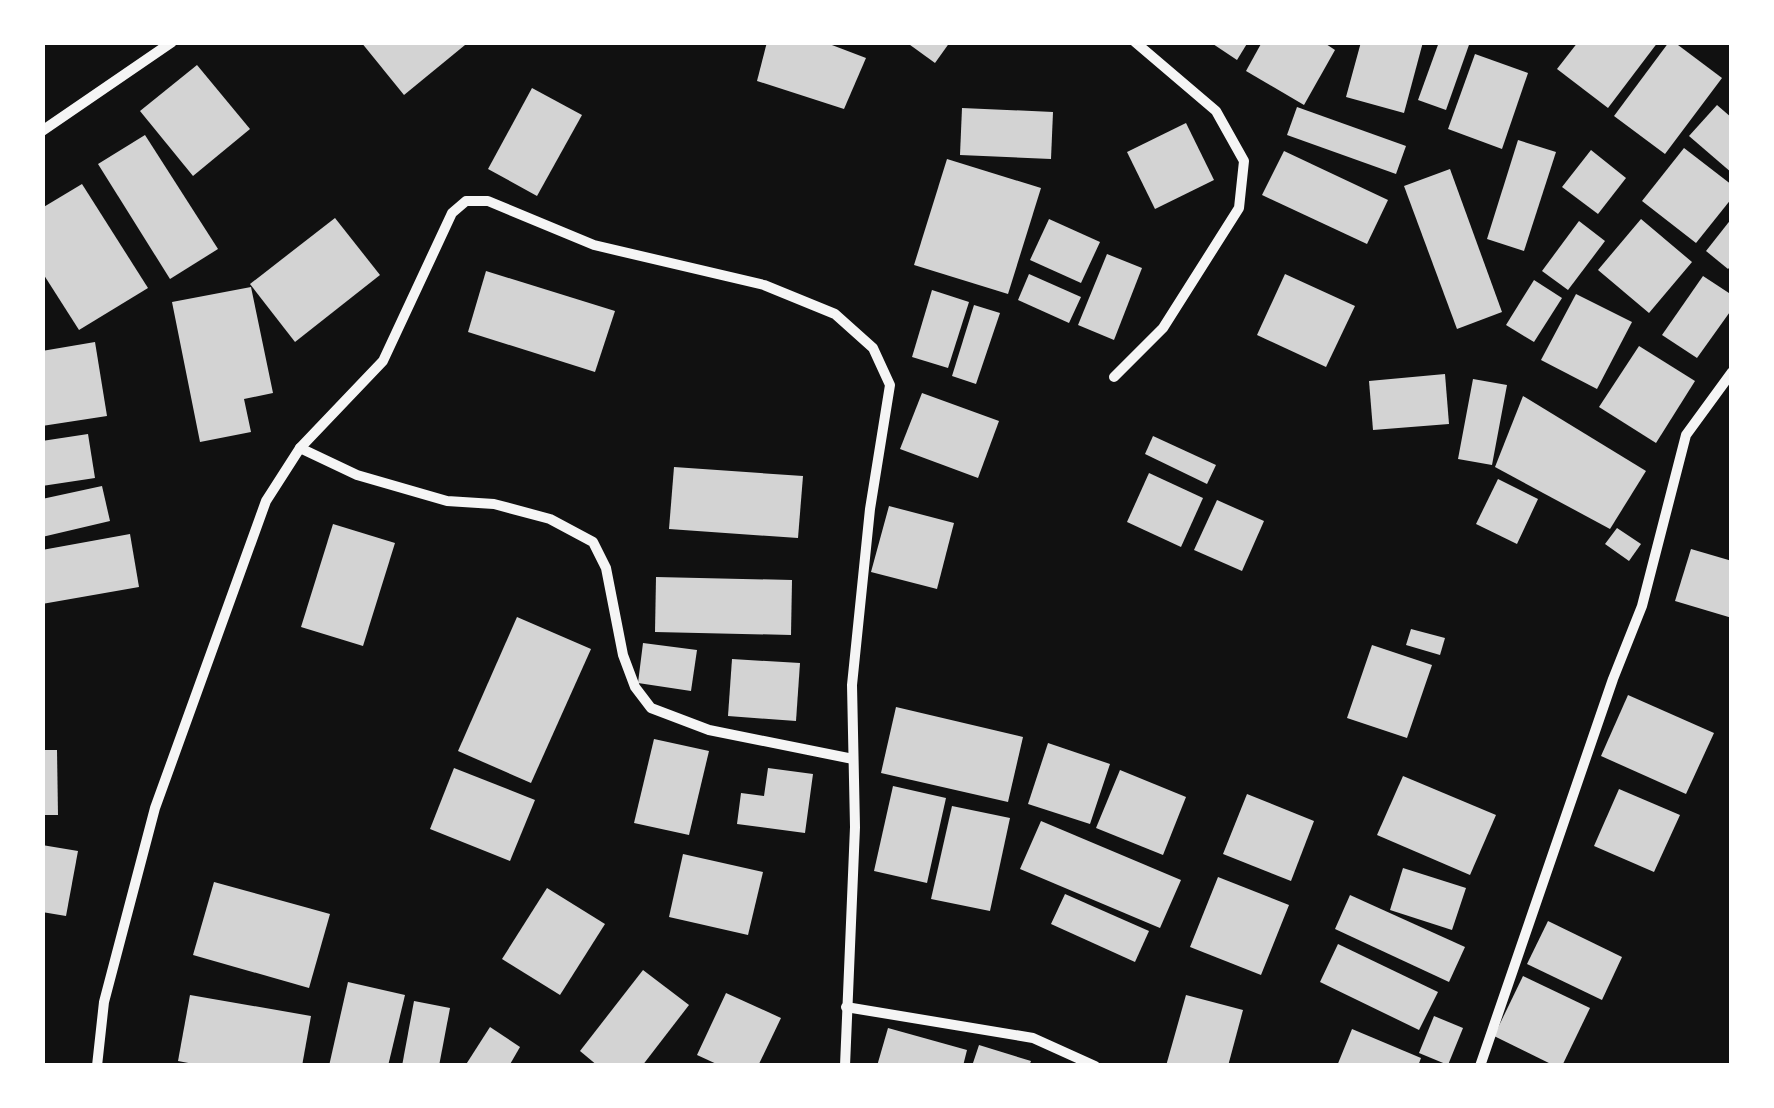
<svg xmlns="http://www.w3.org/2000/svg" width="1774" height="1108" viewBox="0 0 1774 1108" font-family="'PT Sans',sans-serif">
  <rect width="100%" height="100%" fill="#111"/>
  <g fill="#d3d3d3">
    <path d="M 361,42 L 463,42 L 465,45 L 404,95 Z"/>
    <path d="M 767,42 L 824,42 L 866,58 L 844,109 L 757,81 Z"/>
    <path d="M 906,42 L 950,42 L 935,63 Z"/>
    <path d="M 1210,42 L 1248,42 L 1237,60 Z"/>
    <path d="M 1262,42 L 1323,42 L 1335,50 L 1304,105 L 1246,71 Z"/>
    <path d="M 1361,42 L 1423,42 L 1404,113 L 1346,97 Z"/>
    <path d="M 1439,42 L 1470,42 L 1446,110 L 1418,100 Z"/>
    <path d="M 1578,42 L 1658,42 L 1608,108 L 1557,69 Z"/>
    <path d="M 1669,42 L 1674,42 L 1722,78 L 1665,154 L 1614,116 Z"/>
    <path d="M 1475,54 L 1528,73 L 1502,149 L 1448,129 Z"/>
    <path d="M 197,65 L 250,129 L 193,176 L 140,111 Z"/>
    <path d="M 532,88 L 582,115 L 537,196 L 488,169 Z"/>
    <path d="M 1717,105 L 1732,118 L 1732,173 L 1689,136 Z"/>
    <path d="M 1297,107 L 1406,146 L 1396,174 L 1287,135 Z"/>
    <path d="M 962,108 L 1053,112 L 1051,159 L 960,155 Z"/>
    <path d="M 1186,123 L 1214,180 L 1155,209 L 1127,152 Z"/>
    <path d="M 145,135 L 218,249 L 170,279 L 98,164 Z"/>
    <path d="M 1518,140 L 1556,152 L 1524,251 L 1487,239 Z"/>
    <path d="M 1684,148 L 1732,185 L 1732,198 L 1696,243 L 1642,201 Z"/>
    <path d="M 1591,150 L 1626,178 L 1598,214 L 1562,187 Z"/>
    <path d="M 1284,151 L 1388,200 L 1367,244 L 1262,195 Z"/>
    <path d="M 947,159 L 1041,188 L 1008,294 L 914,265 Z"/>
    <path d="M 1450,169 L 1502,312 L 1457,329 L 1404,186 Z"/>
    <path d="M 82,184 L 148,288 L 79,330 L 42,272 L 42,208 Z"/>
    <path d="M 335,218 L 380,275 L 295,342 L 250,284 Z"/>
    <path d="M 1732,218 L 1732,265 L 1728,269 L 1706,251 Z"/>
    <path d="M 1049,219 L 1100,242 L 1081,283 L 1030,260 Z"/>
    <path d="M 1641,219 L 1692,262 L 1649,313 L 1598,270 Z"/>
    <path d="M 1579,221 L 1605,241 L 1568,290 L 1542,271 Z"/>
    <path d="M 1107,254 L 1142,268 L 1114,340 L 1078,325 Z"/>
    <path d="M 486,271 L 615,311 L 595,372 L 468,332 Z"/>
    <path d="M 1029,274 L 1081,297 L 1069,323 L 1018,300 Z"/>
    <path d="M 1285,274 L 1355,306 L 1326,367 L 1257,335 Z"/>
    <path d="M 1703,276 L 1732,295 L 1732,309 L 1697,358 L 1662,335 Z"/>
    <path d="M 1534,280 L 1562,298 L 1534,342 L 1506,325 Z"/>
    <path d="M 251,287 L 273,393 L 244,399 L 251,432 L 200,442 L 172,302 Z"/>
    <path d="M 932,290 L 969,302 L 948,368 L 912,357 Z"/>
    <path d="M 1576,294 L 1632,322 L 1597,389 L 1541,360 Z"/>
    <path d="M 974,305 L 1000,313 L 976,384 L 952,376 Z"/>
    <path d="M 95,342 L 107,416 L 42,426 L 42,351 Z"/>
    <path d="M 1639,346 L 1695,381 L 1656,443 L 1599,407 Z"/>
    <path d="M 1445,374 L 1449,424 L 1373,430 L 1369,381 Z"/>
    <path d="M 1473,379 L 1507,385 L 1492,465 L 1458,459 Z"/>
    <path d="M 922,393 L 999,421 L 978,478 L 900,449 Z"/>
    <path d="M 1523,396 L 1646,471 L 1610,529 L 1495,467 Z"/>
    <path d="M 88,434 L 95,478 L 42,486 L 42,441 Z"/>
    <path d="M 1153,436 L 1216,465 L 1207,484 L 1145,454 Z"/>
    <path d="M 674,467 L 803,476 L 798,538 L 669,529 Z"/>
    <path d="M 1149,473 L 1203,498 L 1181,547 L 1127,522 Z"/>
    <path d="M 1498,479 L 1538,499 L 1517,544 L 1476,524 Z"/>
    <path d="M 102,486 L 110,521 L 42,537 L 42,499 Z"/>
    <path d="M 1217,500 L 1264,521 L 1242,571 L 1194,550 Z"/>
    <path d="M 889,506 L 954,523 L 937,589 L 871,572 Z"/>
    <path d="M 333,524 L 395,543 L 363,646 L 301,627 Z"/>
    <path d="M 1617,528 L 1641,544 L 1629,561 L 1605,544 Z"/>
    <path d="M 130,534 L 139,587 L 42,604 L 42,550 Z"/>
    <path d="M 1691,549 L 1732,561 L 1732,618 L 1675,601 Z"/>
    <path d="M 656,577 L 792,580 L 791,635 L 655,632 Z"/>
    <path d="M 517,617 L 591,649 L 531,783 L 458,751 Z"/>
    <path d="M 1411,629 L 1445,638 L 1440,655 L 1406,645 Z"/>
    <path d="M 643,643 L 697,650 L 691,691 L 638,683 Z"/>
    <path d="M 1372,645 L 1432,665 L 1407,738 L 1347,718 Z"/>
    <path d="M 732,659 L 800,663 L 796,721 L 728,716 Z"/>
    <path d="M 1628,695 L 1714,733 L 1686,794 L 1601,756 Z"/>
    <path d="M 896,707 L 1023,737 L 1008,802 L 881,773 Z"/>
    <path d="M 654,739 L 709,751 L 689,835 L 634,823 Z"/>
    <path d="M 1048,743 L 1110,764 L 1090,824 L 1028,804 Z"/>
    <path d="M 42,750 L 57,750 L 58,815 L 42,815 Z"/>
    <path d="M 454,768 L 535,800 L 510,861 L 430,829 Z"/>
    <path d="M 768,768 L 813,774 L 805,833 L 737,824 L 741,793 L 764,796 Z"/>
    <path d="M 1120,770 L 1186,797 L 1163,855 L 1096,828 Z"/>
    <path d="M 1403,776 L 1496,815 L 1470,875 L 1377,835 Z"/>
    <path d="M 893,786 L 946,798 L 927,883 L 874,871 Z"/>
    <path d="M 1619,789 L 1680,815 L 1654,872 L 1594,846 Z"/>
    <path d="M 1247,794 L 1314,821 L 1291,881 L 1223,854 Z"/>
    <path d="M 952,806 L 1010,818 L 990,911 L 931,899 Z"/>
    <path d="M 1041,821 L 1181,880 L 1160,928 L 1020,869 Z"/>
    <path d="M 42,845 L 78,851 L 66,916 L 42,912 Z"/>
    <path d="M 683,854 L 763,872 L 748,935 L 669,917 Z"/>
    <path d="M 1403,868 L 1466,888 L 1452,930 L 1390,910 Z"/>
    <path d="M 1218,877 L 1289,905 L 1261,975 L 1190,947 Z"/>
    <path d="M 214,882 L 330,914 L 309,988 L 193,955 Z"/>
    <path d="M 547,888 L 605,924 L 560,995 L 502,959 Z"/>
    <path d="M 1065,894 L 1149,931 L 1135,962 L 1051,924 Z"/>
    <path d="M 1350,895 L 1465,947 L 1449,982 L 1335,929 Z"/>
    <path d="M 1548,921 L 1622,957 L 1602,1000 L 1527,964 Z"/>
    <path d="M 1338,944 L 1438,992 L 1419,1030 L 1320,982 Z"/>
    <path d="M 643,970 L 689,1005 L 642,1066 L 598,1066 L 580,1051 Z"/>
    <path d="M 1523,976 L 1590,1008 L 1562,1066 L 1555,1066 L 1494,1036 Z"/>
    <path d="M 348,982 L 405,995 L 388,1066 L 329,1066 Z"/>
    <path d="M 726,993 L 781,1018 L 758,1066 L 721,1066 L 697,1055 Z"/>
    <path d="M 190,995 L 311,1016 L 302,1066 L 204,1066 L 178,1061 Z"/>
    <path d="M 1186,995 L 1243,1010 L 1228,1066 L 1166,1066 Z"/>
    <path d="M 414,1001 L 450,1008 L 439,1066 L 402,1066 Z"/>
    <path d="M 1434,1016 L 1463,1028 L 1448,1065 L 1419,1053 Z"/>
    <path d="M 490,1027 L 520,1047 L 509,1066 L 465,1066 Z"/>
    <path d="M 888,1028 L 967,1050 L 963,1066 L 877,1066 Z"/>
    <path d="M 1352,1029 L 1421,1058 L 1418,1066 L 1337,1066 Z"/>
    <path d="M 979,1045 L 1031,1061 L 1029,1066 L 972,1066 Z"/>
  </g>
  <g fill="none" stroke-linecap="round" stroke-linejoin="round">
    <g stroke="#f5f5f5" stroke-width="10">
      <path d="M 42,131 L 172,42"/>
      <path d="M 1114,377 L 1163,328 L 1239,208 L 1244,161 L 1216,111 L 1135,42"/>
      <path d="M 300,448 L 357,475 L 447,501 L 494,504 L 550,519 L 593,542 L 606,568 L 623,655 L 635,687 L 651,708 L 709,730 L 853,759"/>
      <path d="M 846,1007 L 1033,1038 L 1095,1066"/>
      <path d="M 97,1066 L 104,1002 L 155,808 L 266,501 L 300,448 L 383,361 L 452,213 L 466,201 L 488,201 L 594,245 L 764,285 L 835,314 L 873,348 L 890,385 L 870,509 L 852,685 L 855,827 L 845,1066"/>
      <path d="M 1480,1066 L 1613,679 L 1642,606 L 1686,435 L 1732,372"/>
    </g>
  </g>
  <rect width="1774" height="1108" fill="none" stroke="#ffffff" stroke-width="90"/>
</svg>
